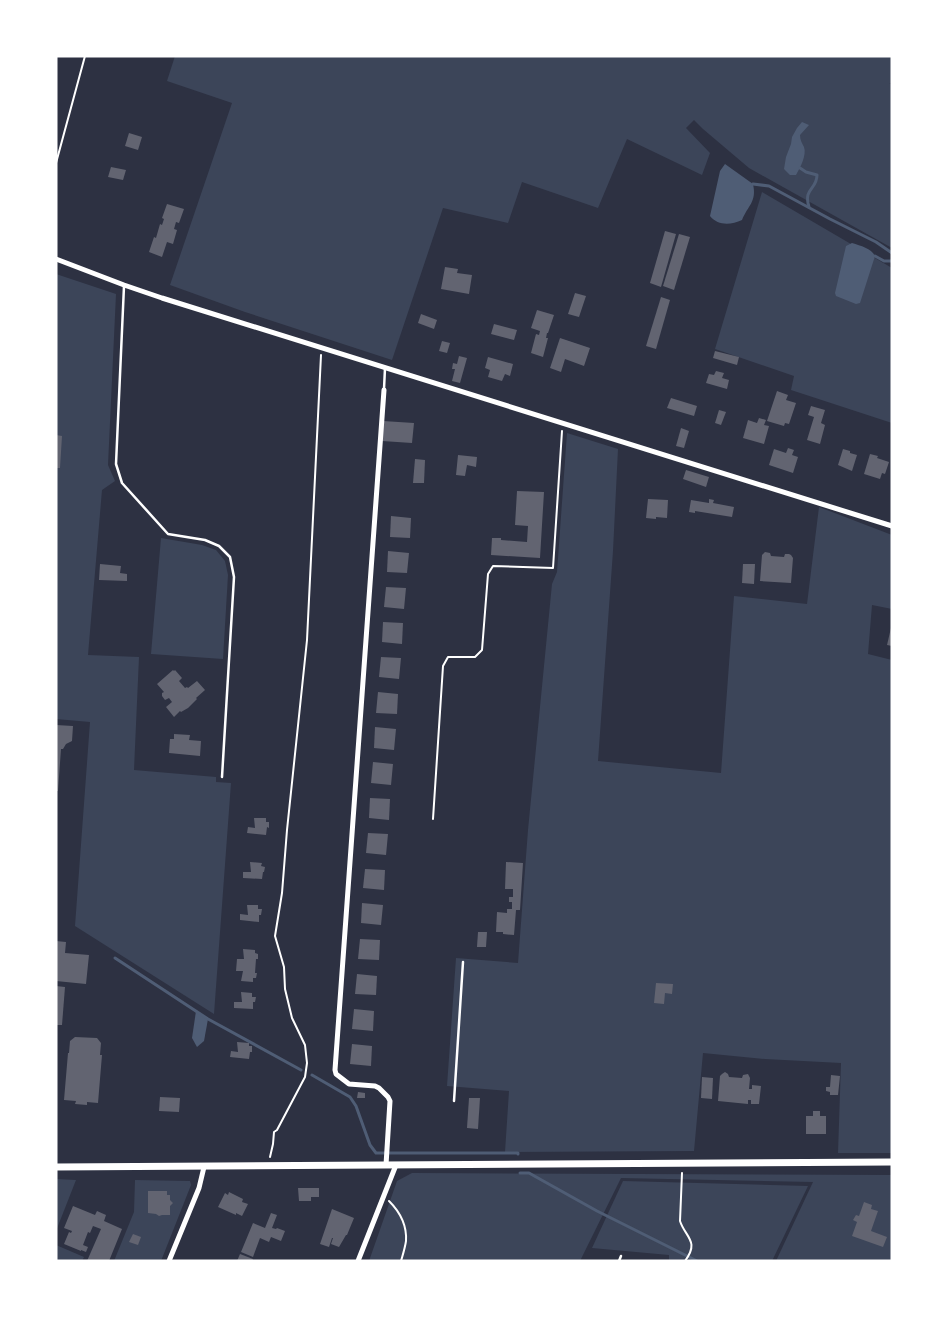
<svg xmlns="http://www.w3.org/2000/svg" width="948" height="1317" viewBox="0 0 948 1317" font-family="'Source Sans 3',sans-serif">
  <rect width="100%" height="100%" fill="#2d3142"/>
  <g fill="#3c4559">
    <path d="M 175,56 L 892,56 L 892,83 L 889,83 L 892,84 L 892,248 L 749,168 L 703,129 L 694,120 L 686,128 L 710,153 L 702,175 L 627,139 L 598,208 L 522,182 L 508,223 L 443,208 L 392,360 L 245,312 L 170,285 L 232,103 L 167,81 Z"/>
    <path d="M 762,192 L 892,268 L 892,423 L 791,390 L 794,376 L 715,349 Z"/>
    <path d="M 56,274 L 116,294 L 108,465 L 115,481 L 102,490 L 88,655 L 139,657 L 134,770 L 216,777 L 216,782 L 231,783 L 214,1014 L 75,926 L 90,722 L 56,719 Z"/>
    <path d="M 567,433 L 618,449 L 613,551 L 598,761 L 721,773 L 734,596 L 807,604 L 819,507 L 892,535 L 892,609 L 872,605 L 868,654 L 892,660 L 892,1153 L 838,1153 L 841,1063 L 765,1059 L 703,1053 L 694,1151 L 505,1152 L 509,1091 L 447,1086 L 456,958 L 518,963 L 528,830 L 552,584 L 557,572 Z"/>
    <path d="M 161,538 L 202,545 L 216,550 L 225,561 L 228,575 L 223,659 L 151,654 Z"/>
    <path d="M 412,1173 L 892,1175 L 892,1261 L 776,1261 L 813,1182 L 621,1178 L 580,1261 L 369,1261 L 397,1181 Z"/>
    <path d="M 56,1179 L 76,1180 L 56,1231 Z"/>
    <path d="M 135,1180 L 190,1181 L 191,1185 L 161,1261 L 114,1261 L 134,1212 Z"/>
    <path d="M 623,1181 L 808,1186 L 772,1261 L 669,1261 L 669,1255 L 592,1248 Z"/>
    <path d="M 56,1245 L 84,1257 L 82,1261 L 56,1261 Z"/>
  </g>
  <g fill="#4f5d75">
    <path d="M 802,122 L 809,125 L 800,135 C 800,140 802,143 804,147 C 807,155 800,168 796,175 L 790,175 L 784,169 L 786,157 L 791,144 L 792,137 L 797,128 Z"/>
    <path d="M 725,164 L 753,184 C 757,202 748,205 742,220 C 731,225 718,226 710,216 L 720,171 Z"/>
    <path d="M 852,243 C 861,246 871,248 875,256 L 860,303 L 856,304 L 836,296 L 835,293 L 846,246 Z"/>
    <path d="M 196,1011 L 208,1019 L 204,1041 L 197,1047 L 192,1038 Z"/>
  </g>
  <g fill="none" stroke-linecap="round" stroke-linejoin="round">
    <g stroke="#4f5d75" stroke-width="3">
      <path d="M 800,168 L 806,172 L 817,175 C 817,190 803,188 809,207"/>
      <path d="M 753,184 L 769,186 L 830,219 L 876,242 L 892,253"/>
      <path d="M 875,256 L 884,261 L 892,261"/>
      <path d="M 115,958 L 208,1019 L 301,1070"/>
      <path d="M 312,1075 L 350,1097 L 356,1106 L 370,1145 L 376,1153 L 518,1153 L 518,1154"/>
      <path d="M 520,1173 L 529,1173 L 597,1211 L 697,1261"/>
    </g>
  </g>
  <g fill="#626471">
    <path d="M 129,133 L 142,137 L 138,150 L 125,146 Z"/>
    <path d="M 111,167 L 126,170 L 123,180 L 108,177 Z"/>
    <path d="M 167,204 L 184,209 L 179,223 L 176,222 L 174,229 L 177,230 L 173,244 L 167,242 L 162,257 L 149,252 L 154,237 L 156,238 L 160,224 L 162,225 L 164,219 L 162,218 Z"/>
    <path d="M 665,231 L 676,234 L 661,287 L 650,283 Z"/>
    <path d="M 679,234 L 690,237 L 674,290 L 663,286 Z"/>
    <path d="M 445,267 L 458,269 L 457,273 L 472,275 L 469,294 L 441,289 Z"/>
    <path d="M 575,293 L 586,296 L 579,317 L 568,314 Z"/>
    <path d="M 661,297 L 670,300 L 656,349 L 646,346 Z"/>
    <path d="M 537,310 L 554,315 L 548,333 L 547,333 L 546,338 L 548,338 L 543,357 L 531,353 L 536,334 L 539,335 L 540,331 L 531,328 Z"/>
    <path d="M 421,314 L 437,320 L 434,329 L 418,323 Z"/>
    <path d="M 494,324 L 517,330 L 514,340 L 491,334 Z"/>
    <path d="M 560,338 L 590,348 L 584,366 L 565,359 L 561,372 L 550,368 Z"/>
    <path d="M 442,341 L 450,343 L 447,353 L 439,351 Z"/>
    <path d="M 715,351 L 739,357 L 737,365 L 713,358 Z"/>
    <path d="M 459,356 L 467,358 L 460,383 L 452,381 L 455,369 L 452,369 L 453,363 L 457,364 Z"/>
    <path d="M 488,357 L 513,364 L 510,376 L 505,374 L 502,381 L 488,377 L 490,370 L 485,368 Z"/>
    <path d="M 716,371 L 724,373 L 722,378 L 729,380 L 727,389 L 706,383 L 709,374 L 714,375 Z"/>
    <path d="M 777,391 L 788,395 L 786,400 L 796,403 L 789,424 L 785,423 L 784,426 L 767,421 Z"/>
    <path d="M 671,398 L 697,406 L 694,416 L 667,408 Z"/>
    <path d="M 811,406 L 825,410 L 821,423 L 825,425 L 820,444 L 807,440 L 814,417 L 808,415 Z"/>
    <path d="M 719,410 L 726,412 L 721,425 L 715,423 Z"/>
    <path d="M 759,418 L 766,420 L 764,425 L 769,426 L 764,444 L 743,438 L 748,420 L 757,423 Z"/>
    <path d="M 383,421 L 414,423 L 412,443 L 382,441 Z"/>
    <path d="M 681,428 L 689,431 L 684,448 L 676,446 Z"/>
    <path d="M 56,435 L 62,436 L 60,468 L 56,468 Z"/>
    <path d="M 788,448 L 794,450 L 792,455 L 798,457 L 793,473 L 769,465 L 774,449 L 786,453 Z"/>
    <path d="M 843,449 L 850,451 L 850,453 L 857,455 L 852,471 L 838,465 Z"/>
    <path d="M 870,454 L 878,456 L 877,458 L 889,462 L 885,474 L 882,473 L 880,479 L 864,474 Z"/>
    <path d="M 458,455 L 477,457 L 476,467 L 467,465 L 465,476 L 456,475 Z"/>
    <path d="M 415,459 L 425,460 L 424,483 L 413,483 Z"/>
    <path d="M 686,470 L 709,477 L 706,487 L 683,479 Z"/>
    <path d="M 517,491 L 544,492 L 540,558 L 491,555 L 492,538 L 501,538 L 501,540 L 527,542 L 528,526 L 515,525 Z"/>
    <path d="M 648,499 L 668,500 L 667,518 L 656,517 L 656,519 L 646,518 Z"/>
    <path d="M 709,499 L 714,500 L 713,503 L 734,507 L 732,517 L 695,511 L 695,513 L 689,512 L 691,500 L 709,503 Z"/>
    <path d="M 391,516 L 411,518 L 410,538 L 390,537 Z"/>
    <path d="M 388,551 L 409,553 L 407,573 L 387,572 Z"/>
    <path d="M 765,552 L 770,553 L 771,556 L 784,557 L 785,554 L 789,554 L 791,555 L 793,558 L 791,583 L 760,581 L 762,555 Z"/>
    <path d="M 100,564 L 121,566 L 120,573 L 127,574 L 127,581 L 99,580 Z"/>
    <path d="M 743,564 L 755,564 L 754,584 L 742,583 Z"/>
    <path d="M 386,587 L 406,588 L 404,609 L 384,607 Z"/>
    <path d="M 383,622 L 403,623 L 402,644 L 382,642 Z"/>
    <path d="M 891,628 L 892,628 L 892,646 L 887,645 Z"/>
    <path d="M 381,657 L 401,658 L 399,679 L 379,677 Z"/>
    <path d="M 173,670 L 174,671 L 175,670 L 182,678 L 179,681 L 185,688 L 187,687 L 188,688 L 197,681 L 205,690 L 196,698 L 197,699 L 188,708 L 181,712 L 180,711 L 174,717 L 166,707 L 172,702 L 169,698 L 165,700 L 162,696 L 162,693 L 164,692 L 157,684 Z"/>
    <path d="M 378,692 L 398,694 L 397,714 L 376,713 Z"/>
    <path d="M 56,725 L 73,726 L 72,741 L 66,744 L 63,749 L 61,749 L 58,791 L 56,791 Z"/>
    <path d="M 375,727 L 396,729 L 394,750 L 374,748 Z"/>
    <path d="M 174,734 L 190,735 L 189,740 L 201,741 L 200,756 L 169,753 L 170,739 L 174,739 Z"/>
    <path d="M 373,762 L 393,764 L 391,785 L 371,783 Z"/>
    <path d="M 370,798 L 390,799 L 389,820 L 369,818 Z"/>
    <path d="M 254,818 L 266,818 L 266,822 L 269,822 L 269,828 L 267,827 L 266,835 L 247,833 L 248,827 L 255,828 Z"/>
    <path d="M 368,833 L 388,834 L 386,855 L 366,853 Z"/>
    <path d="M 250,862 L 262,863 L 261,866 L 265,867 L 264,872 L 263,872 L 262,879 L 243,878 L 243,872 L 251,872 Z"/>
    <path d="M 506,862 L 523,863 L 520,910 L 516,910 L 514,935 L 503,934 L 503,932 L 496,932 L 497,912 L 507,913 L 507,909 L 512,909 L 512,902 L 509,902 L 509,897 L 513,897 L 513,889 L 505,889 Z"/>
    <path d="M 365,869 L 385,870 L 384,890 L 363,888 Z"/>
    <path d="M 362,903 L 383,905 L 381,925 L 361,923 Z"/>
    <path d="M 247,905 L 258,905 L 258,909 L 262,909 L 261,915 L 259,915 L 259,922 L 240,920 L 240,914 L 248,915 Z"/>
    <path d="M 478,932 L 487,932 L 486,947 L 477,947 Z"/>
    <path d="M 360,939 L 380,940 L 379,960 L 358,959 Z"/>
    <path d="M 56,941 L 66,942 L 65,953 L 89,955 L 86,984 L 56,981 Z"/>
    <path d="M 243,949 L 255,950 L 255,953 L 258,954 L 258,959 L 256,959 L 255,973 L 257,973 L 256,978 L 253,978 L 253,982 L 241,981 L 243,971 L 236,971 L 237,959 L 244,959 Z"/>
    <path d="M 357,974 L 377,976 L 376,995 L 355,994 Z"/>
    <path d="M 656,983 L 673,984 L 672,994 L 665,993 L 664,1004 L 654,1003 Z"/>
    <path d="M 56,986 L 65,987 L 62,1025 L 56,1025 Z"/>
    <path d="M 241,992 L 252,993 L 252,997 L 256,997 L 255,1002 L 253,1002 L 253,1009 L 234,1008 L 234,1002 L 242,1002 Z"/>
    <path d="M 354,1009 L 374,1011 L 373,1031 L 352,1029 Z"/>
    <path d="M 75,1037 L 97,1038 L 101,1043 L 100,1055 L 102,1055 L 98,1103 L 87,1102 L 87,1105 L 75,1104 L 76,1101 L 64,1100 L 68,1053 L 69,1053 L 70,1041 Z"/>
    <path d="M 237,1042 L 249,1043 L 249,1046 L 252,1046 L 252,1052 L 250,1052 L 249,1059 L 230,1057 L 231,1051 L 238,1052 Z"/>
    <path d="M 352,1044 L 372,1046 L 371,1066 L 350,1064 Z"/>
    <path d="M 725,1072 L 728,1074 L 729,1077 L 742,1078 L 743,1075 L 748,1074 L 750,1078 L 749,1089 L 752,1089 L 752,1085 L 761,1086 L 759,1104 L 751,1104 L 751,1100 L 748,1100 L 748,1104 L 718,1101 L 720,1076 L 722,1074 Z"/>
    <path d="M 831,1075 L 840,1076 L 838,1095 L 830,1095 L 830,1092 L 826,1091 L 826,1087 L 830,1087 Z"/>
    <path d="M 702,1077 L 713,1078 L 712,1099 L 701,1098 Z"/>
    <path d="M 358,1092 L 365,1093 L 365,1098 L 357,1098 Z"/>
    <path d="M 160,1097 L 180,1098 L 179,1112 L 159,1111 Z"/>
    <path d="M 469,1098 L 480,1098 L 478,1129 L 467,1128 Z"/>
    <path d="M 813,1111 L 820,1111 L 820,1116 L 826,1116 L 826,1134 L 806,1134 L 806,1116 L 813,1116 Z"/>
    <path d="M 298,1188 L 319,1188 L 319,1197 L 311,1197 L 311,1201 L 299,1201 Z"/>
    <path d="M 148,1191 L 167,1191 L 167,1195 L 170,1195 L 170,1200 L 173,1203 L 170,1206 L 170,1215 L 162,1215 L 159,1216 L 156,1214 L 148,1213 Z"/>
    <path d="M 229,1192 L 243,1199 L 242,1202 L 248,1204 L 242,1216 L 236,1213 L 236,1215 L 218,1207 L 225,1193 L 228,1195 Z"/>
    <path d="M 864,1202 L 872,1205 L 871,1209 L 878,1211 L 871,1231 L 887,1237 L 883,1247 L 852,1236 L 857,1222 L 853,1220 L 856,1215 L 859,1216 Z"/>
    <path d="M 73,1206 L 95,1215 L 97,1211 L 106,1215 L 104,1221 L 122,1229 L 109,1261 L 87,1261 L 101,1229 L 93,1226 L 90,1233 L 88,1232 L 83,1245 L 88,1247 L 86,1252 L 81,1250 L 81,1251 L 64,1244 L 69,1232 L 71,1233 L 72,1231 L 64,1228 Z"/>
    <path d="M 332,1209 L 354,1218 L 347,1235 L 346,1235 L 339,1247 L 331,1244 L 333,1238 L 332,1238 L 329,1247 L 320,1244 Z"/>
    <path d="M 271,1213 L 277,1215 L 272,1228 L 276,1229 L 277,1228 L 285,1231 L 281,1241 L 271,1237 L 269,1242 L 260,1238 L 253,1257 L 241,1252 L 253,1223 L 265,1228 Z"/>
    <path d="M 133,1234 L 141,1237 L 138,1245 L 129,1242 Z"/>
    <path d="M 240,1254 L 253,1259 L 252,1261 L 237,1261 Z"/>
  </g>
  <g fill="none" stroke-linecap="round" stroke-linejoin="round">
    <g stroke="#fff" stroke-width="2">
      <path d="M 56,163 L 85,56"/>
      <path d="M 433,819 L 443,666 L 448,657 L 475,657 L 482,650 L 488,574 L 493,566 L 553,568 L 562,431"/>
      <path d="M 270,1157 L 273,1144 L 274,1132 L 277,1130 L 305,1077 L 307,1063 L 305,1045 L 292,1018 L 285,989 L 284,967 L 275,936 L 282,893 L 287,830 L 307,640 L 321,355"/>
      <path d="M 682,1173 L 680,1221 C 685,1237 700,1241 685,1261"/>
      <path d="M 389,1201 C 400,1212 407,1225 406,1241 C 405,1248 403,1254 401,1261"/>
    </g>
    <g stroke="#fff" stroke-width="2.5">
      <path d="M 124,286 L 116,464 L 122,483 L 168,534 L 205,540 L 219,546 L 230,557 L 234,577 L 222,777"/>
      <path d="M 384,389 L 385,368"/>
      <path d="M 454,1101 L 463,962"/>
      <path d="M 619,1261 L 621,1256"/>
    </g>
    <g stroke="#fff" stroke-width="5">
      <path d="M 56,259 L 124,285 L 162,298 L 892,526"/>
      <path d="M 384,390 L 335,1070 L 336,1074 L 349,1084 L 375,1086 L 379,1088 L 388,1097 L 390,1101 L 386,1165"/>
      <path d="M 169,1261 L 199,1188 L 204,1167"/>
      <path d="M 358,1261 L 396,1165"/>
    </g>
    <path stroke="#fff" stroke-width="7" d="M 56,1167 L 892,1162"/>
  </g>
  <rect width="948" height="1317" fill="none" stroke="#ffffff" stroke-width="115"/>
</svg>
